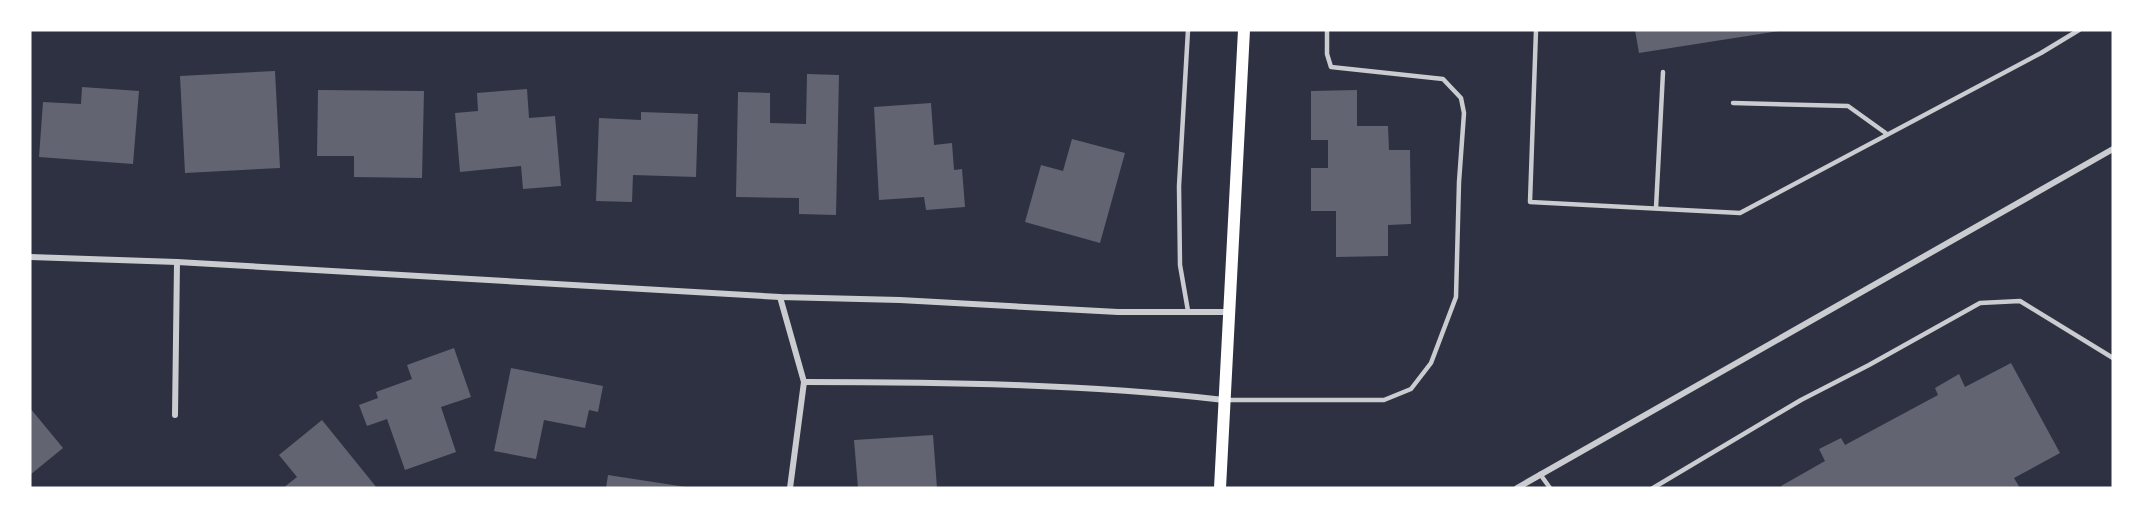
<svg xmlns="http://www.w3.org/2000/svg" width="2143" height="518" viewBox="0 0 2143 518" font-family="Georgia,serif">
  <rect width="100%" height="100%" fill="#2d3142"/>
  <g fill="#626471">
    <path d="M 1635,30 L 1779,30 L 1779,31 L 1639,53 Z"/>
    <path d="M 275,71 L 280,168 L 185,173 L 180,76 Z"/>
    <path d="M 807,74 L 839,75 L 836,215 L 799,214 L 799,198 L 736,197 L 738,92 L 770,93 L 770,123 L 806,124 Z"/>
    <path d="M 82,87 L 139,91 L 133,164 L 39,157 L 43,102 L 81,104 Z"/>
    <path d="M 527,89 L 529,118 L 555,116 L 561,186 L 523,189 L 521,166 L 460,172 L 455,113 L 478,111 L 477,93 Z"/>
    <path d="M 318,90 L 424,91 L 422,178 L 354,177 L 354,156 L 317,156 Z"/>
    <path d="M 1357,90 L 1357,126 L 1388,126 L 1389,150 L 1410,150 L 1411,224 L 1388,225 L 1388,256 L 1336,257 L 1336,211 L 1311,211 L 1311,168 L 1328,168 L 1328,140 L 1311,140 L 1311,91 Z"/>
    <path d="M 931,103 L 934,145 L 952,143 L 954,170 L 962,169 L 965,207 L 926,210 L 924,197 L 879,200 L 874,107 Z"/>
    <path d="M 641,112 L 698,114 L 696,177 L 633,175 L 632,202 L 596,201 L 599,118 L 641,120 Z"/>
    <path d="M 1072,139 L 1125,153 L 1100,243 L 1025,222 L 1041,165 L 1063,171 Z"/>
    <path d="M 454,348 L 471,397 L 441,407 L 456,452 L 405,470 L 387,419 L 367,426 L 359,405 L 378,398 L 376,392 L 412,379 L 407,365 Z"/>
    <path d="M 2011,363 L 2060,453 L 2014,478 L 2020,488 L 1782,488 L 1781,486 L 1825,461 L 1819,449 L 1841,438 L 1845,445 L 1938,395 L 1935,388 L 1959,374 L 1965,387 Z"/>
    <path d="M 511,368 L 603,386 L 598,412 L 589,410 L 585,428 L 544,420 L 536,459 L 494,451 Z"/>
    <path d="M 30,408 L 63,448 L 30,475 Z"/>
    <path d="M 322,420 L 377,488 L 283,488 L 297,477 L 279,455 Z"/>
    <path d="M 933,435 L 937,488 L 858,488 L 854,440 Z"/>
    <path d="M 608,475 L 686,487 L 686,488 L 606,488 Z"/>
  </g>
  <g fill="none" stroke-linecap="round" stroke-linejoin="round">
    <g stroke="#caccd0" stroke-width="4.5">
      <path d="M 1536,30 L 1530,202 L 1740,213 L 2041,53 L 2079,30"/>
      <path d="M 1733,103 L 1848,106 L 1887,134"/>
      <path d="M 1656,208 L 1663,72"/>
      <path d="M 1188,311 L 1180,265 L 1179,186 L 1188,30"/>
      <path d="M 1227,400 L 1384,400 L 1411,389 L 1431,363 L 1456,297 L 1459,182 L 1464,113 L 1461,98 L 1443,79 L 1331,67 L 1327,54 L 1327,30"/>
      <path d="M 1540,474 L 1550,488"/>
      <path d="M 1653,488 L 1801,400 L 1869,365 L 1980,303 L 2020,301 L 2113,358"/>
    </g>
    <g stroke="#caccd0" stroke-width="6">
      <path d="M 30,257 L 177,262 L 780,297 L 900,300 L 1118,312 L 1229,312"/>
      <path d="M 780,297 L 804,382 L 790,488"/>
      <path d="M 804,382 C 944,382 1085,384 1224,400"/>
      <path d="M 175,415 L 177,262"/>
      <path d="M 1517,488 L 2113,149"/>
    </g>
    <path stroke="#fff" stroke-width="12" d="M 1220,488 L 1244,30"/>
  </g>
  <rect width="2143" height="518" fill="none" stroke="#ffffff" stroke-width="63"/>
</svg>
